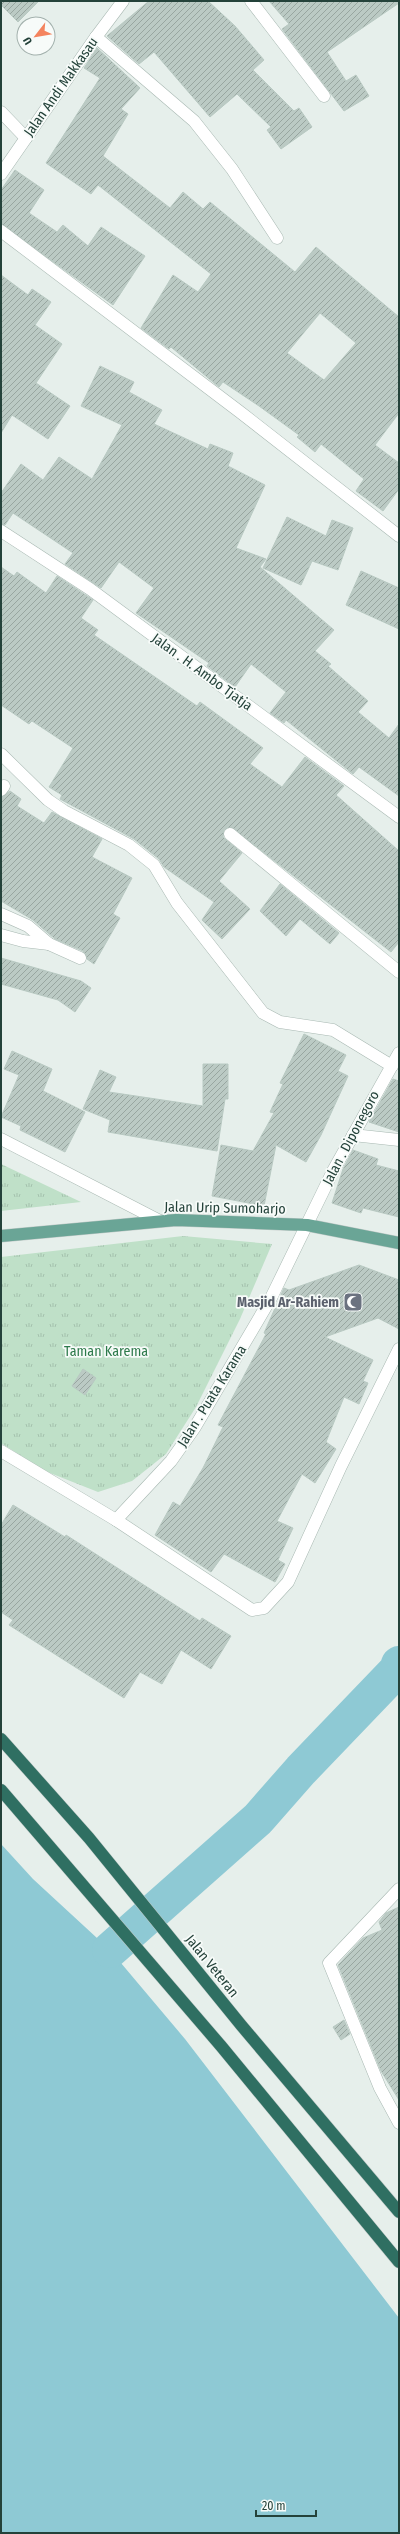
<svg xmlns="http://www.w3.org/2000/svg" width="400" height="2534" viewBox="0 0 400 2534" font-family="'Fira Sans Condensed',sans-serif">
  <defs>
    <pattern id="grass-tufts" width="24" height="20" patternUnits="userSpaceOnUse"><rect width="24" height="20" fill="#bfe0c8"/><path d="M3 7l-1-3M5 7V3M7 7l1-3M15 17l-1-3M17 17v-4M19 17l1-3" fill="none" stroke="#a4c1ad"/></pattern>
    <pattern id="building-hatch" width="6" height="6" patternUnits="userSpaceOnUse"><rect width="6" height="6" fill="#bbcac4"/><path d="M-1 1l2-2M0 6l6-6M5 7l2-2" fill="none" stroke="#98a6a0"/></pattern>
  </defs>
  <rect width="100%" height="100%" fill="#e6efeb"/>
  <g fill="url(#grass-tufts)">
    <path d="M 1,1164 L 81,1202 L 1,1211 Z"/>
    <path d="M 183,1236 L 272,1244 L 240,1319 L 196,1407 L 166,1454 L 132,1481 L 98,1492 L 45,1471 L 1,1443 L 1,1257 Z"/>
  </g>
  <path fill="#8ec9d4" d="M 1,1844 L 33,1879 L 110,1950 L 185,2039 L 399,2318 L 399,2533 L 1,2533 Z"/>
  <g fill="none" stroke-linecap="round" stroke-linejoin="round">
    <path stroke="#8ec9d4" stroke-width="36" d="M 110,1950 L 258,1819 L 301,1770 L 397,1670 L 399,1664"/>
  </g>
  <g fill="url(#building-hatch)" stroke="#b8c9c2" fill-rule="evenodd">
    <path d="M 1,1 L 39,1 L 18,22 L 1,5 Z"/>
    <path d="M 149,1 L 208,1 L 235,26 L 264,60 L 253,70 L 294,111 L 299,108 L 312,127 L 281,149 L 267,130 L 271,127 L 237,94 L 210,117 L 154,52 L 139,64 L 107,36 Z"/>
    <path d="M 269,1 L 399,1 L 399,3 L 327,52 L 346,81 L 356,75 L 369,96 L 344,111 L 282,29 L 289,24 Z"/>
    <path d="M 97,48 L 140,88 L 121,109 L 128,114 L 103,156 L 170,208 L 183,192 L 203,209 L 210,202 L 295,272 L 316,247 L 399,317 L 399,413 L 375,445 L 399,463 L 399,489 L 383,511 L 356,491 L 364,479 L 321,444 L 315,452 L 297,437 L 299,435 L 259,406 L 223,382 L 219,387 L 171,347 L 169,349 L 141,328 L 173,275 L 198,292 L 211,274 L 98,185 L 91,194 L 46,163 L 100,78 L 84,68 ZM 320,313 L 356,343 L 324,380 L 287,353 Z"/>
    <path d="M 15,170 L 44,190 L 29,213 L 57,232 L 63,225 L 88,246 L 101,227 L 145,256 L 113,305 L 1,224 L 1,190 Z"/>
    <path d="M 1,275 L 28,295 L 32,289 L 51,302 L 35,325 L 62,344 L 36,383 L 70,406 L 48,439 L 12,415 L 1,433 Z"/>
    <path d="M 100,366 L 134,382 L 129,392 L 162,410 L 154,424 L 208,449 L 210,444 L 233,453 L 228,466 L 265,485 L 236,548 L 266,559 L 260,567 L 334,630 L 315,651 L 331,664 L 328,666 L 368,701 L 358,712 L 389,738 L 399,724 L 399,796 L 359,767 L 353,774 L 286,720 L 284,723 L 270,713 L 286,692 L 251,664 L 235,687 L 207,666 L 209,663 L 136,613 L 154,588 L 119,562 L 101,588 L 65,564 L 73,553 L 13,513 L 5,525 L 1,524 L 1,493 L 21,464 L 43,480 L 59,457 L 92,479 L 122,425 L 81,406 Z"/>
    <path d="M 287,517 L 326,536 L 332,520 L 353,528 L 338,570 L 312,561 L 301,585 L 263,568 Z"/>
    <path d="M 1,567 L 14,576 L 17,572 L 46,593 L 57,576 L 93,600 L 81,618 L 98,630 L 94,635 L 197,706 L 200,702 L 263,748 L 250,764 L 282,787 L 305,757 L 344,786 L 336,795 L 399,851 L 399,942 L 391,952 L 231,827 L 224,830 L 223,837 L 242,853 L 219,881 L 250,909 L 222,939 L 202,920 L 214,902 L 164,867 L 159,859 L 134,839 L 60,799 L 62,795 L 49,787 L 73,748 L 32,721 L 29,724 L 1,705 Z"/>
    <path d="M 361,571 L 399,588 L 399,629 L 346,605 Z"/>
    <path d="M 10,791 L 21,799 L 17,806 L 44,823 L 52,812 L 102,839 L 92,857 L 132,878 L 113,914 L 120,918 L 94,964 L 87,959 L 83,951 L 55,939 L 33,920 L 1,901 L 1,797 Z"/>
    <path d="M 280,884 L 339,933 L 330,944 L 300,919 L 286,936 L 260,911 Z"/>
    <path d="M 1,958 L 81,981 L 91,988 L 75,1012 L 58,1000 L 1,984 Z"/>
    <path d="M 304,1034 L 346,1055 L 338,1071 L 348,1076 L 321,1135 L 306,1162 L 276,1145 L 264,1206 L 212,1196 L 221,1145 L 253,1151 L 274,1113 L 270,1112 L 283,1084 L 280,1083 Z"/>
    <path d="M 12,1051 L 52,1069 L 43,1091 L 85,1112 L 65,1152 L 20,1130 L 21,1126 L 1,1117 L 19,1075 L 4,1069 Z"/>
    <path d="M 203,1064 L 228,1064 L 228,1099 L 225,1099 L 217,1151 L 108,1132 L 110,1120 L 83,1109 L 100,1070 L 116,1077 L 109,1092 L 203,1106 Z"/>
    <path d="M 393,1079 L 399,1081 L 399,1132 L 369,1122 Z"/>
    <path d="M 353,1150 L 378,1159 L 376,1165 L 399,1171 L 399,1217 L 363,1208 L 361,1213 L 332,1203 L 343,1169 Z"/>
    <path d="M 359,1265 L 399,1280 L 399,1329 L 378,1318 L 325,1337 L 373,1360 L 363,1381 L 368,1383 L 359,1404 L 344,1397 L 326,1442 L 336,1449 L 315,1483 L 302,1474 L 277,1521 L 293,1528 L 278,1560 L 285,1564 L 275,1582 L 224,1554 L 211,1572 L 155,1535 L 173,1502 L 180,1506 L 203,1468 L 223,1427 L 218,1425 L 266,1334 L 264,1333 L 284,1288 L 289,1290 Z"/>
    <path d="M 83,1369 L 96,1378 L 85,1395 L 72,1386 Z"/>
    <path d="M 13,1505 L 65,1537 L 66,1535 L 200,1621 L 202,1618 L 231,1636 L 211,1669 L 181,1650 L 162,1684 L 140,1672 L 124,1698 L 9,1625 L 13,1620 L 1,1612 L 1,1525 Z"/>
    <path d="M 399,1907 L 399,2100 L 381,2071 L 338,1965 L 363,1938 L 382,1930 L 379,1922 L 386,1913 Z"/>
    <path d="M 344,2020 L 350,2034 L 341,2040 L 333,2027 Z"/>
  </g>
  <g fill="none" stroke-linecap="round" stroke-linejoin="round">
    <g stroke="#a8b8b2" stroke-width="13">
      <g id="minor">
        <path d="M 251,1 L 324,96"/>
        <path d="M 96,37 L 194,121 L 232,169 L 277,238"/>
        <path d="M 1,112 L 26,138"/>
        <path d="M 1,174 L 96,37 L 123,1"/>
        <path d="M 1,231 L 240,412 L 399,536"/>
        <path d="M 1,531 L 90,589 L 399,817"/>
        <path d="M 1,754 L 48,800 L 64,811 L 129,845 L 154,865 L 177,903 L 263,1013 L 280,1022 L 333,1030 L 392,1066"/>
        <path d="M 1,790 L 4,786"/>
        <path d="M 230,834 L 399,972"/>
        <path d="M 1,914 L 28,926 L 49,944 L 80,958"/>
        <path d="M 1,935 L 23,941 L 49,944"/>
        <path d="M 353,1135 L 399,1140"/>
        <path d="M 1,1139 L 160,1221"/>
        <path d="M 1,1451 L 116,1520 L 171,1461 L 195,1427 L 271,1298 L 333,1171 L 399,1053"/>
        <path d="M 116,1520 L 252,1610 L 264,1608 L 288,1582 L 341,1466 L 399,1349"/>
        <path d="M 399,1889 L 329,1963 L 380,2088 L 399,2123"/>
      </g>
    </g>
    <g stroke="#c2cac8" stroke-width="13">
      <path id="major" d="M 1,1236 L 176,1220 L 307,1225 L 399,1243"/>
    </g>
    <g stroke="#c2cac8" stroke-width="13">
      <g id="highway">
        <path d="M 1,1739 L 89,1838 L 241,2025 L 399,2212"/>
        <path d="M 1,1790 L 221,2046 L 399,2262"/>
      </g>
    </g>
    <use href="#minor" stroke="#fff" stroke-width="12"/>
    <use href="#major" stroke="#6aa596" stroke-width="12"/>
    <use href="#highway" stroke="#2f6f62" stroke-width="12"/>
  </g>
  <defs>
    <g id="mosque-square" transform="scale(1)"><rect x="-9" y="-9" width="18" height="18" rx="4" fill="#6b7280" stroke="#f7fbf9"/><path d="M3.5-4.9A6 6 0 1 0 3.5 4.9A5 5 0 1 1 3.5-4.9Z" fill="#fff"/></g>
  </defs>
  <g fill-rule="evenodd">
    <use href="#mosque-square" x="353" y="1302"/>
  </g>
  <g text-anchor="middle" dominant-baseline="central" stroke-width="3.5" stroke-linejoin="round" paint-order="stroke">
    <g font-size="14" fill="#24423a" stroke="#f7fbf9">
      <text transform="translate(61 87) rotate(-55)">Jalan Andi Makkasau</text>
      <text transform="translate(202 672) rotate(36)">Jalan . H. Ambo Tjatja</text>
      <text transform="translate(351 1138) rotate(-62)">Jalan . Diponegoro</text>
      <text transform="translate(225 1208) rotate(1)">Jalan Urip Sumoharjo</text>
      <text transform="translate(212 1396) rotate(-58)">Jalan . Puata Karama</text>
      <text transform="translate(212 1966) rotate(51)">Jalan Veteran</text>
    </g>
    <g font-size="14" font-weight="bold" fill="#5b616d" stroke="#f7fbf9" text-anchor="end">
      <text x="339" y="1302">Masjid Ar-Rahiem</text>
    </g>
    <g font-size="14" fill="#2d7a4b" stroke="#f7fbf9">
      <text x="106" y="1351">Taman Karema</text>
    </g>
  </g>
  <rect width="400" height="2534" fill="none" stroke="#24423a" stroke-width="4"/>
  <g transform="translate(36 36) rotate(239)"><circle r="19" fill="#f7fbf9" stroke="#a3b1ad"/>
  <path d="M0-3L7 15L0 10L-7 15Z" fill="#f4845f"/>
  <text y="-6" font-size="11" font-weight="bold" text-anchor="middle" fill="#24423a">U</text>
  </g>
  <path d="M256 2510v6h60v-6" fill="none" stroke="#24423a" stroke-width="2"/>
  <text x="262" y="2510" font-size="12" fill="#24423a" stroke="#f7fbf9" stroke-width="3" paint-order="stroke">20 m</text>
</svg>
